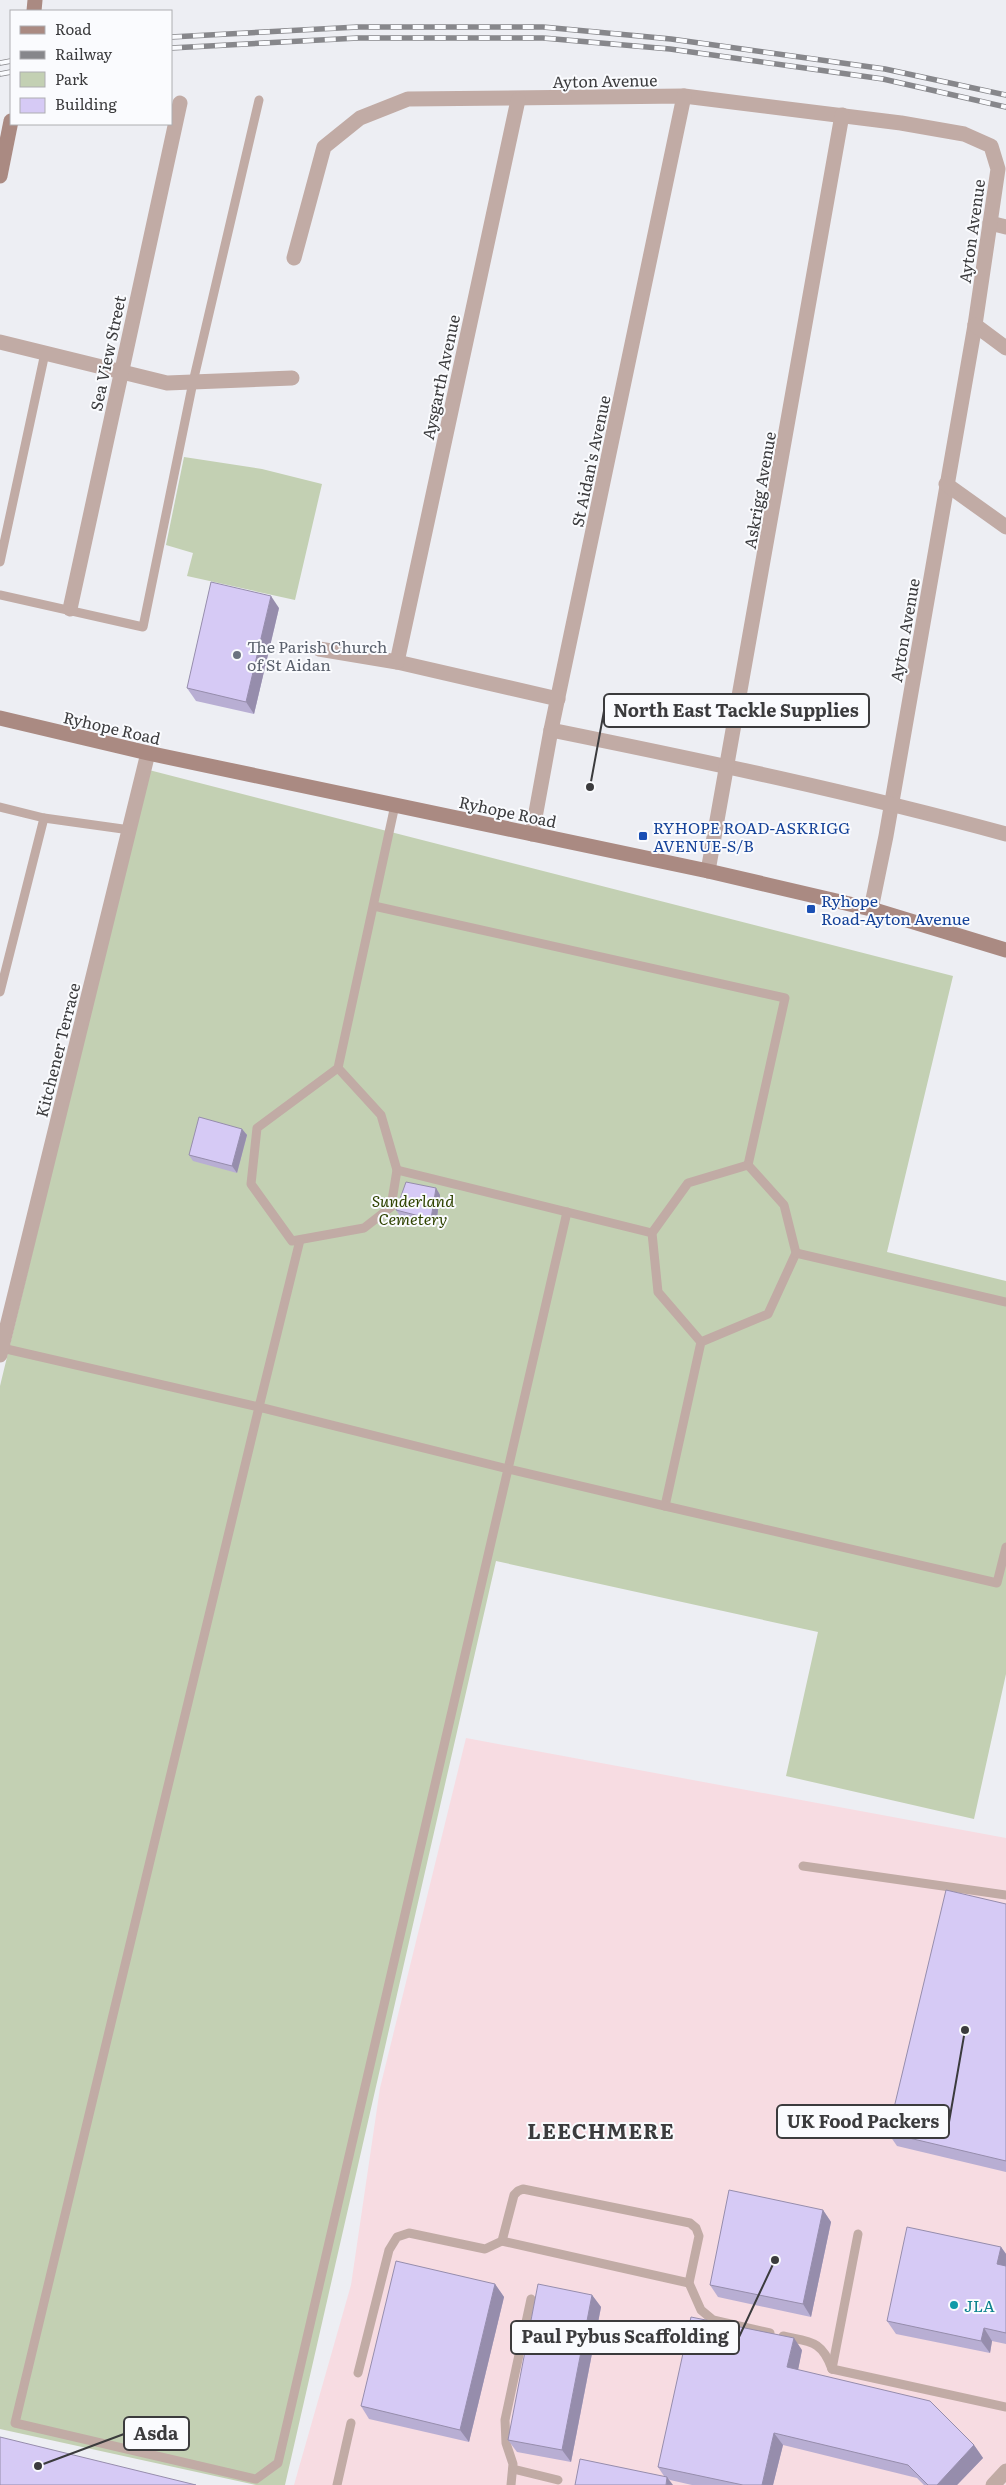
<svg xmlns="http://www.w3.org/2000/svg" width="1006" height="2485" viewBox="0 0 1006 2485" font-family="Literata,serif">
  <rect width="100%" height="100%" fill="#edeef3"/>
  <path fill="#f7dce2" d="M 466,1738 L 1006,1838 L 1006,2485 L 294,2485 L 351,2285 L 380,2088 Z"/>
  <g fill="#c3d0b3">
    <path d="M 184,457 L 262,469 L 322,484 L 295,600 L 187,576 L 193,553 L 166,545 Z"/>
    <path d="M 149,770 L 953,976 L 887,1252 L 1006,1281 L 1006,1674 L 974,1819 L 786,1776 L 818,1632 L 496,1561 L 285,2485 L 256,2485 L 0,2429 L 0,1386 Z"/>
  </g>
  <g fill="none" stroke-linecap="round" stroke-linejoin="round">
    <g stroke="#c1aba5" stroke-width="9">
      <path d="M 0,562 L 45,353"/>
      <path d="M 0,595 L 143,627 L 193,382 L 259,100"/>
      <path d="M 0,807 L 44,818 L 130,830"/>
      <path d="M 374,906 L 785,998 L 748,1165"/>
      <path d="M 0,992 L 44,818"/>
      <path d="M 338,1068 L 381,1115 L 397,1170 L 391,1207 L 364,1228 L 292,1241 L 251,1184 L 257,1128 L 338,1068 L 395,805"/>
      <path d="M 397,1170 L 652,1233"/>
      <path d="M 567,1212 L 508,1469 L 665,1506 L 701,1342 L 658,1292 L 652,1233 L 688,1183 L 748,1165 L 784,1205 L 796,1253 L 768,1314 L 701,1342"/>
      <path d="M 796,1253 L 1006,1302"/>
      <path d="M 2,1348 L 259,1407 L 508,1469 L 278,2463 L 256,2479 L 15,2423 L 259,1407 L 300,1240"/>
      <path d="M 665,1506 L 997,1583 L 1006,1547"/>
      <path d="M 803,1866 L 1006,1895"/>
      <path d="M 502,2241 L 689,2283"/>
      <path d="M 783,2336 C 810,2342 822,2340 832,2369"/>
      <path d="M 832,2369 L 1006,2407"/>
      <path d="M 832,2369 L 858,2234"/>
      <path d="M 358,2373 L 389,2250 L 397,2237 L 409,2233 L 485,2249 L 502,2241 L 514,2195 L 518,2191 L 523,2189 L 690,2223 L 696,2228 L 699,2236 L 689,2283 L 701,2310 L 713,2320 L 770,2333"/>
      <path d="M 513,2469 L 558,2480"/>
      <path d="M 337,2485 L 351,2423"/>
      <path d="M 511,2485 L 513,2464 L 506,2443 L 505,2420 L 531,2299"/>
    </g>
    <g stroke="#c1aba5" stroke-width="15">
      <path d="M 990,223 L 1006,227"/>
      <path d="M 294,258 L 324,147 L 360,118 L 408,99 L 684,96 L 901,123 L 964,134 L 991,146 L 998,169 L 975,325 L 886,836 L 871,909"/>
      <path d="M 975,325 L 1006,348"/>
      <path d="M 0,342 L 167,383 L 292,378"/>
      <path d="M 946,484 L 1006,527"/>
      <path d="M 70,609 L 180,103"/>
      <path d="M 319,649 L 397,662 L 558,699"/>
      <path d="M 397,662 L 518,100"/>
      <path d="M 551,730 C 704,761 856,793 1006,834"/>
      <path d="M 532,834 L 551,730 L 684,96"/>
      <path d="M 708,871 L 842,115"/>
      <path d="M 0,1355 L 148,753"/>
      <path d="M 993,2485 L 1006,2471"/>
    </g>
    <g stroke="#aa8a82" stroke-width="15">
      <path d="M 34,11 L 35,0"/>
      <path d="M 0,176 L 11,121"/>
      <path d="M 0,718 L 148,753 L 708,871 L 871,909 L 1006,950"/>
    </g>
    <g stroke="#87878b" stroke-width="5.5">
      <g id="rail">
        <path d="M 171,37 L 358,27 L 543,27 L 671,39 L 885,69 L 1006,95"/>
        <path d="M 171,48 L 358,38 L 543,38 L 670,49 L 883,79 L 1006,107"/>
        <path d="M 0,63 L 11,61"/>
        <path d="M 0,74 L 11,72"/>
      </g>
    </g>
    <use href="#rail" stroke="#fafbfe" stroke-width="4" stroke-dasharray="11" stroke-linecap="butt"/>
  </g>
  <g fill="#b8aed3">
    <path d="M 279,608 L 254,714 L 196,701 L 187,688 Z"/>
    <path d="M 242,1129 L 247,1135 L 237,1173 L 193,1161 L 189,1155 Z"/>
    <path d="M 436,1188 L 440,1195 L 436,1225 L 400,1216 L 396,1210 Z"/>
    <path d="M 1006,1904 L 1006,2172 L 897,2146 L 888,2133 Z"/>
    <path d="M 823,2210 L 831,2222 L 811,2317 L 718,2297 L 710,2285 Z"/>
    <path d="M 1001,2247 L 1006,2254 L 1006,2344 L 992,2341 L 990,2353 L 896,2334 L 887,2321 Z"/>
    <path d="M 495,2284 L 504,2297 L 469,2442 L 369,2419 L 361,2406 Z"/>
    <path d="M 592,2295 L 601,2307 L 571,2462 L 517,2452 L 508,2440 Z"/>
    <path d="M 802,2350 L 798,2370 L 974,2445 L 983,2458 L 957,2485 L 924,2485 L 917,2478 L 783,2445 L 773,2485 L 692,2485 L 670,2480 L 664,2476 L 658,2467 Z"/>
  </g>
  <g fill="#968dac">
    <path d="M 271,596 L 279,608 L 254,714 L 246,702 Z"/>
    <path d="M 242,1129 L 247,1135 L 237,1173 L 232,1166 Z"/>
    <path d="M 436,1188 L 440,1195 L 436,1225 L 431,1219 Z"/>
    <path d="M 823,2210 L 831,2222 L 811,2317 L 803,2304 Z"/>
    <path d="M 1001,2247 L 1006,2254 L 1006,2276 L 997,2264 Z"/>
    <path d="M 495,2284 L 504,2297 L 469,2442 L 460,2430 Z"/>
    <path d="M 592,2295 L 601,2307 L 571,2462 L 562,2450 Z"/>
    <path d="M 984,2328 L 992,2341 L 990,2353 L 981,2341 Z"/>
    <path d="M 794,2338 L 802,2350 L 796,2380 L 787,2367 Z"/>
    <path d="M 774,2433 L 783,2445 L 773,2485 L 762,2485 Z"/>
    <path d="M 974,2445 L 983,2458 L 957,2485 L 937,2485 Z"/>
    <path d="M 667,2477 L 673,2485 L 666,2485 Z"/>
  </g>
  <g fill="#d6caf5" stroke="#968dac">
    <path d="M 211,582 L 271,596 L 246,702 L 187,688 Z"/>
    <path d="M 199,1117 L 242,1129 L 232,1166 L 189,1155 Z"/>
    <path d="M 406,1182 L 436,1188 L 431,1219 L 396,1210 Z"/>
    <path d="M 946,1890 L 1006,1904 L 1006,2161 L 888,2133 Z"/>
    <path d="M 729,2190 L 823,2210 L 803,2304 L 710,2285 Z"/>
    <path d="M 907,2227 L 1001,2247 L 997,2264 L 1006,2266 L 1006,2333 L 984,2328 L 981,2341 L 887,2321 Z"/>
    <path d="M 396,2261 L 495,2284 L 460,2430 L 361,2406 Z"/>
    <path d="M 538,2284 L 592,2295 L 562,2450 L 508,2440 Z"/>
    <path d="M 691,2317 L 794,2338 L 787,2367 L 930,2401 L 974,2445 L 937,2485 L 928,2485 L 908,2465 L 774,2433 L 762,2485 L 743,2485 L 658,2467 Z"/>
    <path d="M 0,2437 L 196,2485 L 0,2485 Z"/>
    <path d="M 580,2459 L 667,2477 L 666,2485 L 575,2485 Z"/>
  </g>
  <circle fill="#6b7280" stroke="#fafbfe" stroke-width="2" cx="237" cy="655" r="5"/>
  <g fill="#1a4fb4" stroke="#fafbfe" stroke-width="2">
    <rect x="638" y="831" width="10" height="10" rx="2.5"/>
    <rect x="806" y="904" width="10" height="10" rx="2.5"/>
  </g>
  <circle fill="#0f9aa8" stroke="#fafbfe" stroke-width="2" cx="954" cy="2305" r="5"/>
  <g text-anchor="middle" dominant-baseline="central" stroke-width="4" stroke-linejoin="round" paint-order="stroke">
    <g font-size="16" fill="#3b3b3d" stroke="#fafbfe">
      <text transform="translate(605 80) rotate(-1)">Ayton Avenue</text>
      <text transform="translate(971 231) rotate(-82)">Ayton Avenue</text>
      <text transform="translate(107 353) rotate(-78)">Sea View Street</text>
      <text transform="translate(440 377) rotate(-78)">Aysgarth Avenue</text>
      <text transform="translate(590 461) rotate(-78)">St Aidan's Avenue</text>
      <text transform="translate(759 490) rotate(-80)">Askrigg Avenue</text>
      <text transform="translate(904 630) rotate(-80)">Ayton Avenue</text>
      <text transform="translate(112 727) rotate(13)">Ryhope Road</text>
      <text transform="translate(508 811) rotate(12)">Ryhope Road</text>
      <text transform="translate(57 1050) rotate(-76)">Kitchener Terrace</text>
    </g>
    <g font-size="16" fill="#5b616d" stroke="#fafbfe" text-anchor="start">
      <text x="247" y="646">The Parish Church<tspan x="247" dy="18">of St Aidan</tspan></text>
    </g>
    <g font-size="16" fill="#164399" stroke="#fafbfe" text-anchor="start">
      <text x="653" y="827">RYHOPE ROAD-ASKRIGG<tspan x="653" dy="18">AVENUE-S/B</tspan></text>
      <text x="821" y="900">Ryhope<tspan x="821" dy="18">Road-Ayton Avenue</tspan></text>
    </g>
    <g font-size="16" font-style="italic" fill="#2f4301" stroke="#fafbfe">
      <text x="413" y="1200">Sunderland<tspan x="413" dy="18">Cemetery</tspan></text>
    </g>
    <g font-size="16" fill="#0d838f" stroke="#fafbfe" text-anchor="start">
      <text x="964" y="2305">JLA</text>
    </g>
    <g font-size="21" font-weight="bold" letter-spacing="1" fill="#3b3b3d" stroke="#fafbfe">
      <text x="601" y="2129">LEECHMERE</text>
    </g>
  </g>
  <path fill="none" stroke="#3b3b3d" stroke-width="2" d="M590 787L604 711M965 2030L949 2122M775 2260L739 2337M38 2466L124 2434"/>
  <g fill="#3b3b3d" stroke="#fafbfe" stroke-width="2">
    <circle cx="590" cy="787" r="5"/>
    <circle cx="965" cy="2030" r="5"/>
    <circle cx="775" cy="2260" r="5"/>
    <circle cx="38" cy="2466" r="5"/>
  </g>
  <g fill="#fafbfe" stroke="#3b3b3d" stroke-width="2">
    <rect x="604" y="694" width="265" height="33" rx="5"/>
    <rect x="777" y="2105" width="172" height="33" rx="5"/>
    <rect x="511" y="2321" width="228" height="33" rx="5"/>
    <rect x="124" y="2417" width="65" height="33" rx="5"/>
  </g>
  <g font-size="18" text-anchor="middle" font-weight="bold" fill="#3b3b3d">
    <text x="736" y="717">North East Tackle Supplies</text>
    <text x="863" y="2128">UK Food Packers</text>
    <text x="625" y="2343">Paul Pybus Scaffolding</text>
    <text x="156" y="2440">Asda</text>
  </g>
  <rect x="10" y="10" width="162" height="115" fill="#fafbfe" stroke="#aeaeb1"/>
  <rect x="20" y="26" width="25" height="8" fill="#aa8a82" stroke="#aeaeb1"/>
  <text x="55" y="35" font-size="15" fill="#3b3b3d">Road</text>
  <rect x="20" y="51" width="25" height="8" fill="#87878b" stroke="#aeaeb1"/>
  <text x="55" y="60" font-size="15" fill="#3b3b3d">Railway</text>
  <rect x="20" y="72" width="25" height="15" fill="#c3d0b3" stroke="#aeaeb1"/>
  <text x="55" y="85" font-size="15" fill="#3b3b3d">Park</text>
  <rect x="20" y="98" width="25" height="15" fill="#d6caf5" stroke="#aeaeb1"/>
  <text x="55" y="110" font-size="15" fill="#3b3b3d">Building</text>
</svg>
